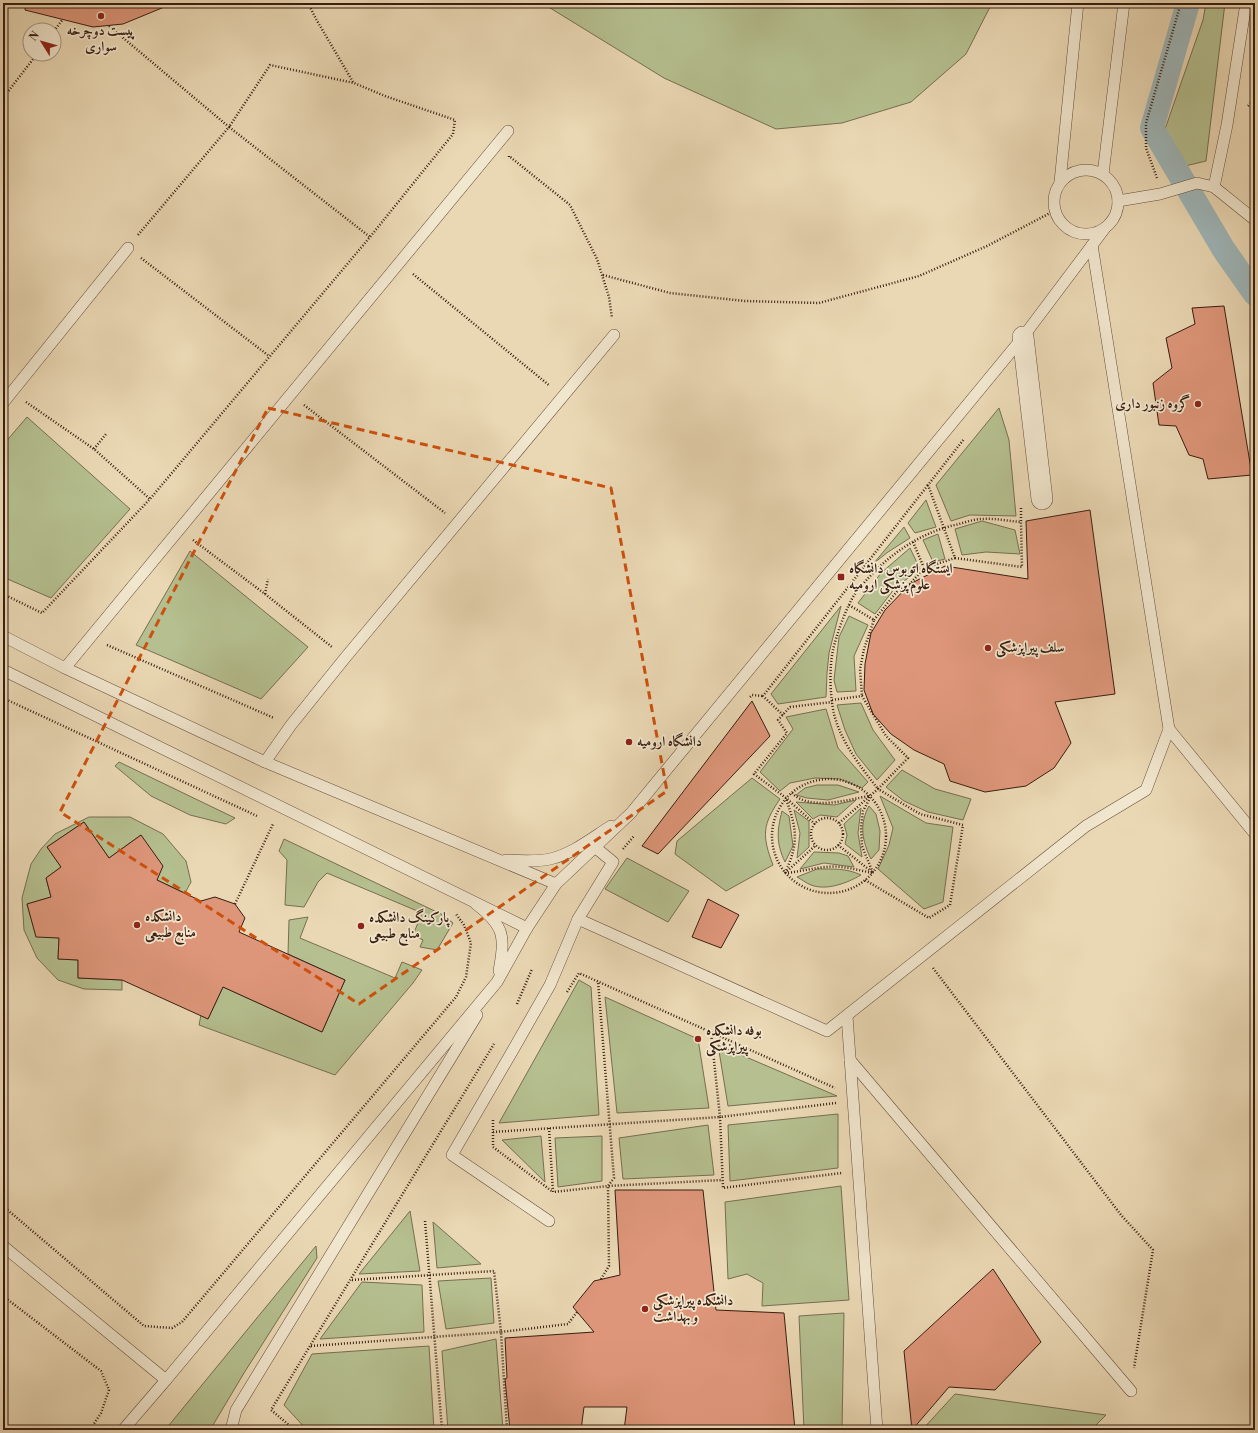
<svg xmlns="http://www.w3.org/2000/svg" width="1258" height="1433" viewBox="0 0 1258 1433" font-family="'Libre Bodoni',Amiri,serif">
  <rect width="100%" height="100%" fill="#ead8b4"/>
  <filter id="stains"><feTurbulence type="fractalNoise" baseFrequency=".005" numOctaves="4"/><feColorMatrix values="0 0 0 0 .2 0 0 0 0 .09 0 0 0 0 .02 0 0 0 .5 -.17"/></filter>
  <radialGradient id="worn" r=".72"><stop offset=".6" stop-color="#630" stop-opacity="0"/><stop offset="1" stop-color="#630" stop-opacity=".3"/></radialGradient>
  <g fill="#b5bf8f" stroke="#776e50">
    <path d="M 542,3 L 992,3 L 966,54 L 911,102 L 842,123 L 776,129 L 664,78 Z"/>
    <path d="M 1206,3 L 1225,3 L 1206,161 L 1181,167 L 1166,155 L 1164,132 L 1203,20 Z"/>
    <path d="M 999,408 L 1009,440 L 1016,516 L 970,515 L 951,521 L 936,485 Z"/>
    <path d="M 27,417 L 130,509 L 51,598 L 3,577 L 3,445 Z"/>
    <path d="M 926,500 L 936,527 L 915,533 L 908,523 Z"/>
    <path d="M 982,521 L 1015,530 L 1020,554 L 986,552 L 962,555 L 955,529 Z"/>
    <path d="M 904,527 L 910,538 L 888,552 L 874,563 Z"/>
    <path d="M 938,534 L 945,559 L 933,562 L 923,540 Z"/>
    <path d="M 910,548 L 920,569 L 895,588 L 875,614 L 858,603 L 881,573 Z"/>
    <path d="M 190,551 L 308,647 L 261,699 L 136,645 Z"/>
    <path d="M 841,606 L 829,653 L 827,673 L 826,697 L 778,704 L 771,694 Z"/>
    <path d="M 849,616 L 868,625 L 854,656 L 856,691 L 837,692 L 834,680 L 839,637 Z"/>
    <path d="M 861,703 L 873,730 L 895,760 L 877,780 L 856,754 L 845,730 L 837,705 Z"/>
    <path d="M 826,709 L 838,748 L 868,782 L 862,788 L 840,779 L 815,778 L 790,783 L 780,791 L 760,772 L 793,729 L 786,717 Z"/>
    <path d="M 119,762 L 235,818 L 226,824 L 190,815 L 151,796 L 115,766 Z"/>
    <path d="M 902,770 L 935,789 L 971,799 L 963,820 L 928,812 L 904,801 L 886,787 Z"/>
    <path d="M 752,778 L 780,799 C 762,825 762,836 773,865 L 726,891 L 675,854 L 677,841 Z"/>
    <path d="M 817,785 L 838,785 L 859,792 L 828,800 L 807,798 L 796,795 L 805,788 Z"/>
    <path d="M 880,796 L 926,823 L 953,827 L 943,902 L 924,909 L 878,869 L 889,845 L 893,828 Z"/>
    <path d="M 856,800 L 837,817 L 820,815 L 813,819 L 796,802 L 834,805 Z"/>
    <path d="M 869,806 L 876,814 L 880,831 L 879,850 L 871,859 C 862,841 859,824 869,806 Z"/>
    <path d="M 861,808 L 858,833 L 862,857 L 845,844 L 847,835 L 844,824 Z"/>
    <path d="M 794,810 L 809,821 L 809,847 L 797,858 L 800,833 Z"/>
    <path d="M 782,811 L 789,816 L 793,846 L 785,862 C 776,843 777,831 782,811 Z"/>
    <path d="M 89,817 L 130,817 L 163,834 L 186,861 L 191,882 L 185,893 L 157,880 L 141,835 L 109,858 L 84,822 L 47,847 L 61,867 L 46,878 L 51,897 L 27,904 L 36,936 L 59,938 L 58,959 L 78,960 L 78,978 L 122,980 L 122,990 L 84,989 L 58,980 L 37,958 L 24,930 L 22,898 L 31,864 L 41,849 L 55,834 Z"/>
    <path d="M 284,839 L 443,915 L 453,923 L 437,950 L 420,947 L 423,940 L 413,935 L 422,913 L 327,873 L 318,882 L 304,907 L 285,905 L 287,860 L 279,851 Z"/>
    <path d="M 814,852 L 839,853 L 848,856 L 854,867 L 824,863 L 800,869 Z"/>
    <path d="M 627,858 L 689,891 L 668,922 L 605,889 Z"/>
    <path d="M 817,869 C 833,869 846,868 861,875 C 847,883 827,891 811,885 C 806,883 801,879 797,877 Z"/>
    <path d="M 308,917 L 300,938 L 395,978 L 402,962 L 422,970 L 413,983 L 335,1075 L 199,1025 L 201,1015 L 208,1019 L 223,987 L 322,1032 L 345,980 L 288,954 L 289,920 Z"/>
    <path d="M 579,980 L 591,987 L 599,1115 L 499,1123 Z"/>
    <path d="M 605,997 L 698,1039 L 709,1108 L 617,1113 Z"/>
    <path d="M 718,1045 L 837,1096 L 728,1106 Z"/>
    <path d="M 838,1114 L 838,1168 L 730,1181 L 728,1125 Z"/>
    <path d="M 708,1125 L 714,1175 L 623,1179 L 619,1138 Z"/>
    <path d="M 541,1136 L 545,1182 L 502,1140 Z"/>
    <path d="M 602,1136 L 602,1181 L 558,1187 L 555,1138 Z"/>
    <path d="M 841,1186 L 849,1300 L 762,1306 L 763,1283 L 747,1274 L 728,1279 L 725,1202 Z"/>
    <path d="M 410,1211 L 420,1271 L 359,1274 Z"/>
    <path d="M 433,1222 L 481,1264 L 437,1268 Z"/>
    <path d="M 316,1246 L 317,1258 L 244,1373 L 210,1430 L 165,1430 Z"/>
    <path d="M 491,1278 L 494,1323 L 446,1329 L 438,1281 Z"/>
    <path d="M 362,1282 L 422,1285 L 424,1332 L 320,1339 Z"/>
    <path d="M 844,1313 L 842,1430 L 804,1430 L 799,1316 Z"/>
    <path d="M 496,1339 L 503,1430 L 448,1430 L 442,1351 Z"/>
    <path d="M 429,1346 L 434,1430 L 307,1430 L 284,1405 L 312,1354 Z"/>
    <path d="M 955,1394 L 1106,1415 L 1091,1430 L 922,1430 Z"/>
  </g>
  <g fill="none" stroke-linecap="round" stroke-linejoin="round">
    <path stroke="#9eb6b9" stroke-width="24" d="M 1188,3 L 1152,128 L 1224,250 L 1255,294"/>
  </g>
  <g fill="#de967a" stroke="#391d10">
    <path d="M 26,3 L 174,3 L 123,24 L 93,27 L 25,10 Z"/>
    <path d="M 1224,306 L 1252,475 L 1208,479 L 1203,459 L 1189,455 L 1176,426 L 1159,425 L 1153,383 L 1172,368 L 1166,338 L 1195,324 L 1192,308 Z"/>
    <path d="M 1090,510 L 1115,694 L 1055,702 L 1071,743 L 1054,768 L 1026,786 L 985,792 L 950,781 L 944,764 L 914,750 L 891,734 L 873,714 L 864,690 L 865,664 L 871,633 L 885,610 L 910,584 L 945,566 L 1028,579 L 1026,521 Z"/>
    <path d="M 752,701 L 770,736 L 658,854 L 642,846 Z"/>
    <path d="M 84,822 L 109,858 L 141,835 L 163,866 L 157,880 L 201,901 L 215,897 L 235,904 L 245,918 L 239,932 L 345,980 L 322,1032 L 223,987 L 208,1019 L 122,980 L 78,978 L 78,960 L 58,959 L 59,938 L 36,937 L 27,904 L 51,897 L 46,878 L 61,867 L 47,847 Z"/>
    <path d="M 708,899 L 739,915 L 721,948 L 692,937 Z"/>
    <path d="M 615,1190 L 703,1190 L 716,1310 L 784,1313 L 795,1430 L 624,1430 L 627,1407 L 584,1407 L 581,1430 L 510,1430 L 505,1379 L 507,1378 L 505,1338 L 594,1332 L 573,1307 L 594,1281 L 620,1275 Z"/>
    <path d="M 993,1269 L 1041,1342 L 995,1390 L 949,1387 L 912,1430 L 904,1351 Z"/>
  </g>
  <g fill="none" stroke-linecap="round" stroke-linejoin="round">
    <g stroke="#654c39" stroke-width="12">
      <g id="service">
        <circle cx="1086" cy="202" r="32"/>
        <path d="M 1103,174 L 1124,3"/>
        <path d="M 1060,182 L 1078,3"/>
        <path d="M 1214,187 L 1227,125 L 1246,3"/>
        <path d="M 1118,201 L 1160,194 L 1197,183 L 1214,187 L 1255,220"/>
        <path d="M 3,403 L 128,248"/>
        <path d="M 3,636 L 65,668 L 265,762 L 556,884"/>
        <path d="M 65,668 L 508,131"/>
        <path d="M 3,670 L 527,928"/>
        <path d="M 1169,729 L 1255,834"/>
        <path d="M 265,762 L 291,725 L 345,658 L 614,335"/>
        <path d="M 506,860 C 521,861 536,862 550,859 C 572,854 592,838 611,826"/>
        <path d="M 476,904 C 505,926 505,937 499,971"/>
        <path d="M 578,919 L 827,1031 L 1086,826 L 1146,790 L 1169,729 L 1092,245"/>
        <path d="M 847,1016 L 877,1430"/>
        <path d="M 850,1060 L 1131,1391"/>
        <path d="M 549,1221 L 452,1155 L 513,1050 L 550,985 L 578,919 L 613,862 L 596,848"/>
        <path d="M 3,1246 L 166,1380 L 123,1430"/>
        <path d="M 166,1380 L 497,982 L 527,928 L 556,884 L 631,813 L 1023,337 L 1105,228"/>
        <path d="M 231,1430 L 236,1410 L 477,1015"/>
      </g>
    </g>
    <g stroke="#654c39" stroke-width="22">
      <path id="minor" d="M 1023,337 L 1042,499"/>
    </g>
    <g stroke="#391d10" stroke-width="2.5" stroke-dasharray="1 2" stroke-linecap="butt">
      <path d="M 308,3 L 316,19 L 353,82"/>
      <path d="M 109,26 L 229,127 L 138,235"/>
      <path d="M 54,31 L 63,19"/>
      <path d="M 3,98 L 37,54"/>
      <path d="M 1248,106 L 1255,99"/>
      <path d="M 509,157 L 509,156 L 570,205 L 597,259 L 609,297 L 612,318"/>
      <path d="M 1157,178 L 1146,148 L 1146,123 L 1181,3"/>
      <path d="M 141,258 L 269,356"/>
      <path d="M 413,274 L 550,386"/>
      <path d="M 603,275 L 670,293 L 745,301 L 819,303 L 919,276 L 987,246 L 1054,211"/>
      <path d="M 26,402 L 94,449 L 150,499"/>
      <path d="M 304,405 L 445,513"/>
      <path d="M 94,449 L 106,434"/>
      <path d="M 1021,508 L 1021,522"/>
      <path d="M 193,540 L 265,594 L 332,647"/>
      <path d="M 913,542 L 924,568 L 955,558"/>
      <path d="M 3,594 L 42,613 L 150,499 L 370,237 L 453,134 L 455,120 L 385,96 L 354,83 L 270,65 L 229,127 L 370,237"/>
      <path d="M 265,594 L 268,579"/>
      <path d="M 849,605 L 874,620 L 864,649 L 860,669 L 862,696"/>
      <path d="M 874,620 L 899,589 L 910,584 L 924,568"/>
      <path d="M 107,645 L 274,718"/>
      <path d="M 750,697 L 752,695 L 763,696"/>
      <path d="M 3,698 L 257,816"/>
      <path d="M 832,700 L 862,696 L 886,736 L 908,758 L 878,789 C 860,766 841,742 834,714 C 830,696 829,668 833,650 C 836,636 847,605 855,594 C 880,561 915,534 955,525 C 964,523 973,519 982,519 C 995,518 1008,521 1021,522 L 1022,567 L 955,558 L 928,485 L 964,439"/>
      <path d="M 783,715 L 763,696 L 928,485"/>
      <circle cx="829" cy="836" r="57"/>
      <path d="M 792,793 C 810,811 847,800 869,796"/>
      <path d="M 869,797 L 869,800 L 863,811 L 861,828 L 862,846 L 873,873"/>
      <circle cx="827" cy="834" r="16"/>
      <path d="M 839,823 L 878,789 L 920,814 L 963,825 L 950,905 L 929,918 L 865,880"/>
      <path d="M 815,824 L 786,798 L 754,774 L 787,733 L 778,720 L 790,707 L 832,702"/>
      <path d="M 838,845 L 872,872"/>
      <path d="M 623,849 L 634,836"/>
      <path d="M 787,871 L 816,845"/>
      <path d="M 785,873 C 799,872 812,868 826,867 C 841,865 857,870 873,873"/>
      <path d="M 785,873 C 799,843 797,829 786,799"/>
      <path d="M 235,904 L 273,824"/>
      <path d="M 933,968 L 1121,1215 L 1153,1250 L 1134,1368"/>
      <path d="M 567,992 L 579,973 L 835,1088"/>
      <path d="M 517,1004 L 532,969"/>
      <path d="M 836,1103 L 720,1117 L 723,1188 L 842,1173"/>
      <path d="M 493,1120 L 493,1147 L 553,1192"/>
      <path d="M 549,1128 L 553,1192 L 608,1186 L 614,1178 L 598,981"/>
      <path d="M 493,1132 L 720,1117 L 711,1032"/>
      <path d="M 3,1206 L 144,1326 L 172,1328 L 182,1322 L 456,997 L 466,977 L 471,943 L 464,925 L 456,914"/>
      <path d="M 425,1221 L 442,1430"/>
      <path d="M 601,1279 L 609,1266 L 608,1186 L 722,1180"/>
      <path d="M 352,1280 L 494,1271 L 501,1332 L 568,1324 L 577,1312"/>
      <path d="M 3,1296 L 101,1371 L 109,1390 L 101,1413 L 90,1430"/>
      <path d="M 311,1346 L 501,1332 L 507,1430"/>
      <path d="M 295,1430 L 271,1410 L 494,1044"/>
    </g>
    <use href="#service" stroke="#f1e6ce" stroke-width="11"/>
    <use href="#minor" stroke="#f1e6ce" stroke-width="21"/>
  </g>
  <path fill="none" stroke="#ce500d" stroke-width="3" stroke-dasharray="8 5" stroke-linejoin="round" d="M 268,408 L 611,488 L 667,791 L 359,1004 L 60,812 Z"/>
  <g fill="#8f2418" stroke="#f1e6ce" stroke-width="1.5">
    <circle cx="101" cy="16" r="4"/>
    <circle cx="1198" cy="404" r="4"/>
    <rect x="837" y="573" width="8" height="8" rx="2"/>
    <circle cx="988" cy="648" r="4"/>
    <circle cx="629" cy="742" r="4"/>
    <circle cx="137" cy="925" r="4"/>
    <circle cx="361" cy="926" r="4"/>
    <circle cx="698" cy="1039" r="4"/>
    <circle cx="645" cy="1309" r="4"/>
  </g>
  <g text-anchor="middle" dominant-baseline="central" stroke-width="3.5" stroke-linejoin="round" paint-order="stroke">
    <g font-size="14" font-weight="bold" fill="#391d10" stroke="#f1e6ce" text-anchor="start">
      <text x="101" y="31" text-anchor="middle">پیست دوچرخه<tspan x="101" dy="16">سواری</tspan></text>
      <text x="1190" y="404" text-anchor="end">گروه زنبور داری</text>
      <text x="849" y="569">ایستگاه اتوبوس دانشگاه<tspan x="849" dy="16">علوم پزشکی ارومیه</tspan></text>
      <text x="996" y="648">سلف پیراپزشکی</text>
      <text x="637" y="742">دانشگاه ارومیه</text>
      <text x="145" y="917">دانشکده<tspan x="145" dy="16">منابع طبیعی</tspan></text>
      <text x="369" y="918">پارکینگ دانشکده<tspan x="369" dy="16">منابع طبیعی</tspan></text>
      <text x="706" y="1031">بوفه دانشکده<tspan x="706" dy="16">پیراپزشکی</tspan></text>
      <text x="653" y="1301">دانشکده پیراپزشکی<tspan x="653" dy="16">و بهداشت</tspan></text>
    </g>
  </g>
  <rect width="1258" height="1433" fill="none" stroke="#ead8b4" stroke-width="16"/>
  <rect x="4" y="4" width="1250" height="1425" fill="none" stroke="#391d10" stroke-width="2"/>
  <rect x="8" y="8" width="1242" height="1417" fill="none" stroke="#391d10"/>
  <g transform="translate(42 42) rotate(307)"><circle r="19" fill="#f1e6ce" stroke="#a79682"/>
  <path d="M0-3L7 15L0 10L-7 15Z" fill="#8f2418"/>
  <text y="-6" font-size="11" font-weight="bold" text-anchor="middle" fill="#391d10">N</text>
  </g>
  <rect width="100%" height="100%" filter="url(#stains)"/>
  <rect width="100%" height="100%" fill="url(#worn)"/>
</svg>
